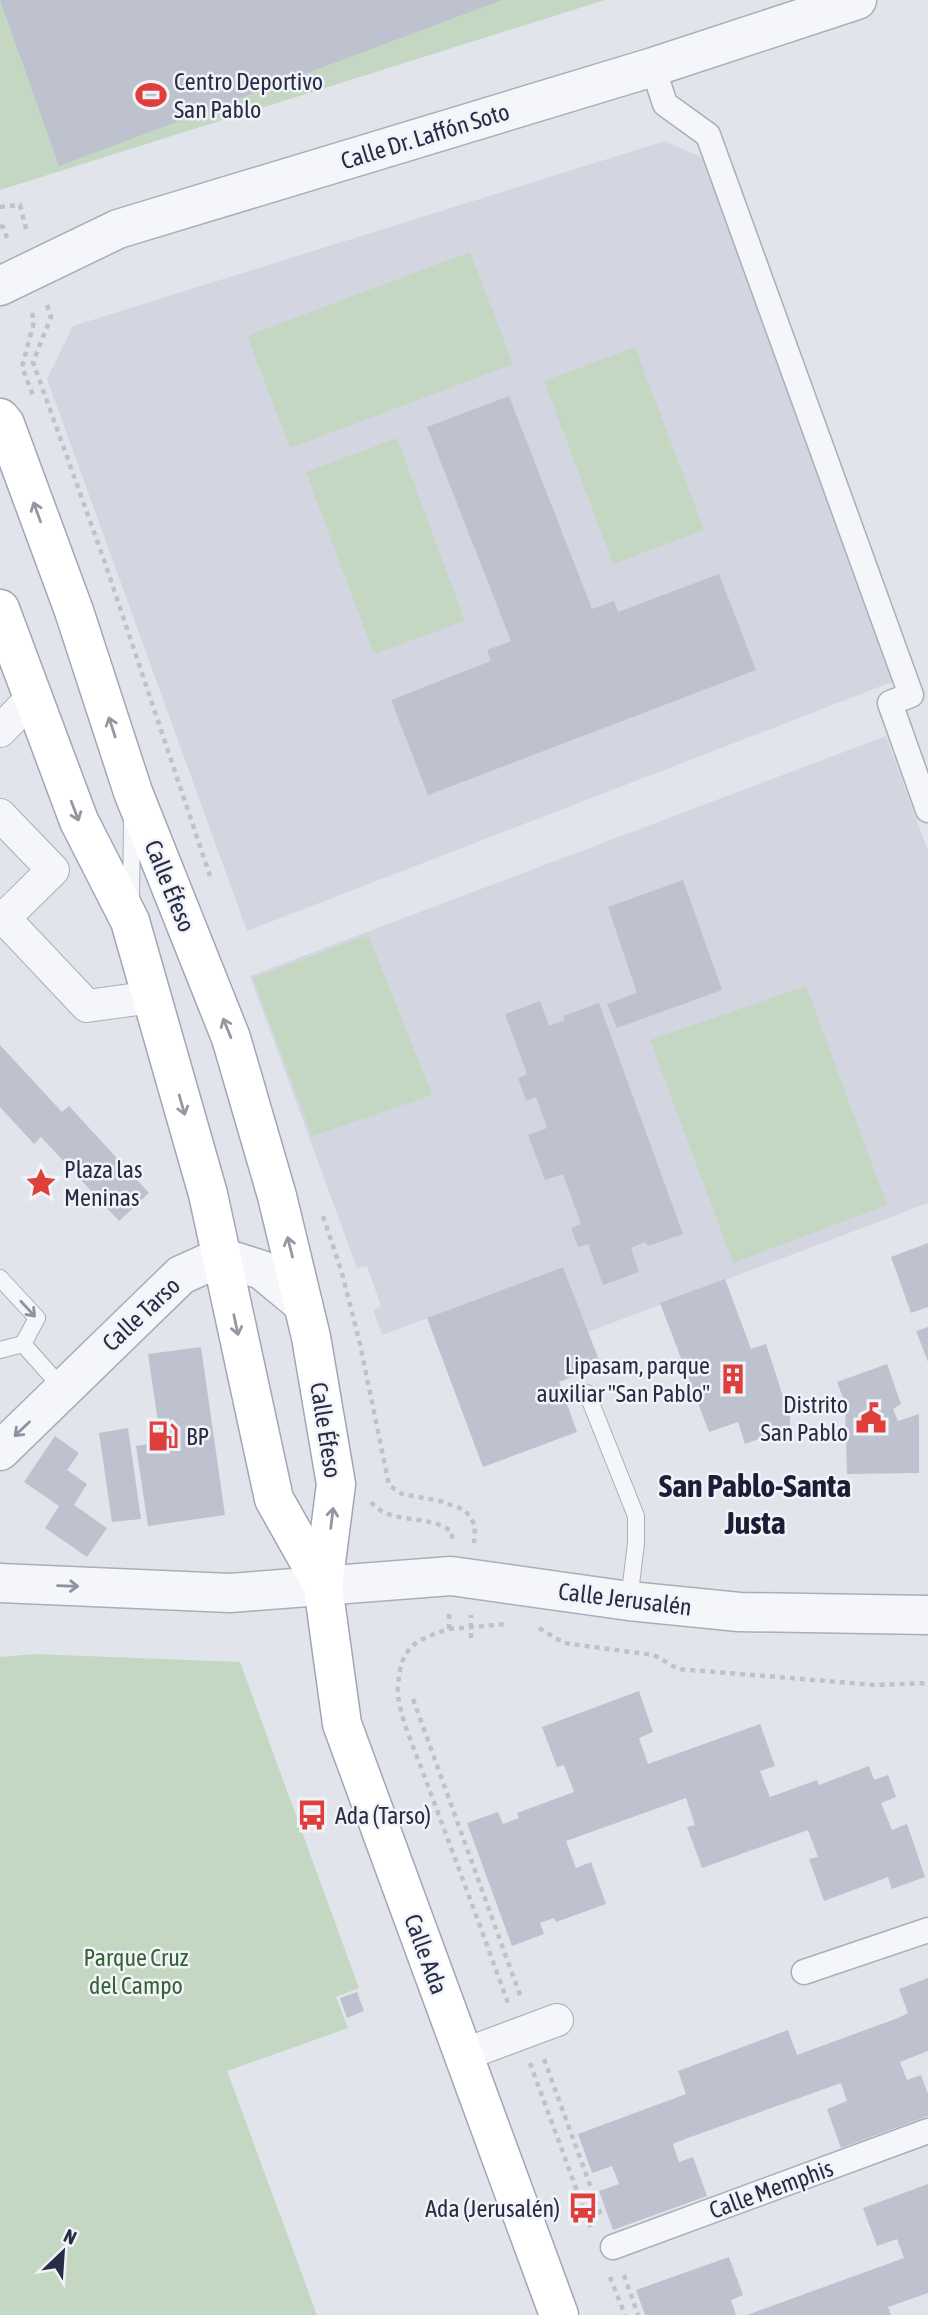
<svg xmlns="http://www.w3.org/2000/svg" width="928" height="2315" viewBox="0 0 928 2315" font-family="'Asap Condensed',sans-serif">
  <rect width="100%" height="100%" fill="#e2e4ec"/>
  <g fill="#d3d6e1">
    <path d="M 665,141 L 703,158 L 892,682 L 247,931 L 47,379 L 73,326 Z"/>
    <path d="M 886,736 L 928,851 L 928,1203 L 588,1332 L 563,1267 L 382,1335 L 373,1310 L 381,1306 L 367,1266 L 357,1268 L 250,976 Z"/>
  </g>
  <g fill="#c3d7c2">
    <path d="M 0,0 L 605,0 L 0,190 Z"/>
    <path d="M 470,252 L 513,364 L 290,448 L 247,336 Z"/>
    <path d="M 635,347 L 704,530 L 613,564 L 544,381 Z"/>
    <path d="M 397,438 L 465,621 L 374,654 L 306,472 Z"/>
    <path d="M 368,935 L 432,1095 L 312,1136 L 253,978 Z"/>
    <path d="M 806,986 L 887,1205 L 733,1263 L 650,1040 Z"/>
    <path d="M 34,1654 L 240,1662 L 359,1988 L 336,1997 L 348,2028 L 227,2071 L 317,2315 L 0,2315 L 0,1657 Z"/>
  </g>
  <g fill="#bec2cf">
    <path d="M 0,0 L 502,0 L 59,166 Z"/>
    <path d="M 509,396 L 592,609 L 614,601 L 618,612 L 719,574 L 756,670 L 428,795 L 391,700 L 491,661 L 487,650 L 511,641 L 427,427 Z"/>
    <path d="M 683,880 L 722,990 L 617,1028 L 607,1004 L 637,993 L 608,907 Z"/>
    <path d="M 540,1001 L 549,1026 L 565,1020 L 563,1016 L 599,1003 L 683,1234 L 648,1246 L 645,1242 L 631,1248 L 639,1272 L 603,1285 L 588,1244 L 578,1247 L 571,1228 L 581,1224 L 563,1174 L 545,1180 L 528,1135 L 547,1128 L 536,1097 L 526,1101 L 518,1078 L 527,1074 L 505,1014 Z"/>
    <path d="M 0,1045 L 62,1112 L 69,1106 L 149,1193 L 119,1221 L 41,1137 L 34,1144 L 0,1107 Z"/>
    <path d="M 928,1243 L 928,1307 L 911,1313 L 891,1257 Z"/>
    <path d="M 563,1267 L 601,1365 L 559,1382 L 577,1432 L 483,1467 L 427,1318 Z"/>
    <path d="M 725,1279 L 751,1349 L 766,1344 L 790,1418 L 790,1427 L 745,1444 L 738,1422 L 709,1432 L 660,1303 Z"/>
    <path d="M 928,1327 L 928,1362 L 916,1331 Z"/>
    <path d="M 201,1347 L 225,1515 L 148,1526 L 136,1446 L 161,1442 L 148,1354 Z"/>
    <path d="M 887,1364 L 901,1404 L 893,1409 L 898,1421 L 919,1414 L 919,1473 L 847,1474 L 845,1403 L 837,1382 Z"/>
    <path d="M 128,1428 L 141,1519 L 112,1522 L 99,1433 Z"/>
    <path d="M 55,1436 L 79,1453 L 67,1470 L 87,1484 L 74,1505 L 107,1528 L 87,1557 L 45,1528 L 59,1506 L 24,1482 Z"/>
    <path d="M 639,1691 L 653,1732 L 639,1738 L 648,1764 L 760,1724 L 775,1766 L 760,1771 L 770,1797 L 817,1780 L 819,1785 L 869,1766 L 874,1780 L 888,1775 L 896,1797 L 881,1803 L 892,1830 L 907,1824 L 925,1877 L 892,1889 L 888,1877 L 824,1901 L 809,1859 L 818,1857 L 808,1830 L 702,1868 L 687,1827 L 695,1825 L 686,1798 L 566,1841 L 576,1868 L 591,1862 L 606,1904 L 556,1922 L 554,1918 L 540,1923 L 544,1934 L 512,1946 L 467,1823 L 498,1812 L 503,1824 L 519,1818 L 517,1813 L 574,1792 L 564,1765 L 557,1767 L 542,1727 Z"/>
    <path d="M 928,1978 L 928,2051 L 900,2062 L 907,2080 L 921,2075 L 928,2094 L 928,2116 L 841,2148 L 827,2109 L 847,2101 L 841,2083 L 685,2139 L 673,2144 L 679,2162 L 693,2157 L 707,2196 L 613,2230 L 599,2191 L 619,2184 L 612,2166 L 592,2173 L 578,2134 L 686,2094 L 678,2071 L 788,2030 L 797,2055 L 898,2018 L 908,2013 L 899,1989 Z"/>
    <path d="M 357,1992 L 364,2011 L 347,2018 L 340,1998 Z"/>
    <path d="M 928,2184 L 928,2293 L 888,2307 L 891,2315 L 747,2315 L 904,2258 L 897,2239 L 877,2246 L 863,2208 Z"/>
    <path d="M 729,2257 L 743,2295 L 731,2300 L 736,2315 L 645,2315 L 636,2290 Z"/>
  </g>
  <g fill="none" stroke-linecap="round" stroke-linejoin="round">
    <g stroke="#aaadba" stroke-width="18">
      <g id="service">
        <path d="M 131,902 L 132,819"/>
        <path d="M 0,1278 L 37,1318 L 23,1344 L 0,1350"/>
        <path d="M 23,1344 L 63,1389"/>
        <path d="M 587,1393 L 636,1516 L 636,1543 L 629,1601"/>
      </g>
    </g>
    <g stroke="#aaadba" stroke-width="27">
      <g id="pedestrian">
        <path d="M 653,67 L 665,104 L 708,135 L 911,695 L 890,703 L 928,810"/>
        <path d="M 804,1972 L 928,1930"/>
        <path d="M 613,2247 L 928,2131"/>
      </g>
    </g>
    <g stroke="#aaadba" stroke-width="34">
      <g id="minor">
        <path d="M 0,731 L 33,697"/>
        <path d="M 0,815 L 53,870 L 0,922"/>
        <path d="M 4,918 L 87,1006 L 152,997"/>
        <path d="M 463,2055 L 557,2020"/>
      </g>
    </g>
    <g stroke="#aaadba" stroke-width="41">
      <g id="tertiary">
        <path d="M 0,286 L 118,229 L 653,67 L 857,0"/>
        <path d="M 0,1451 L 181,1275 L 221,1257 L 262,1270 L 303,1304"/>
        <path d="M 0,1583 L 230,1593 L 451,1576 L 629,1601 L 739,1612 L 928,1615"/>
      </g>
    </g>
    <g stroke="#a0a5b9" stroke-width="41">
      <g id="primary">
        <path d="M 0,418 L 5,424 L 74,611 L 133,792 L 231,1038 L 277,1196 L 311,1337 L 336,1484 L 323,1586 L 342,1724 L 559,2315"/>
        <path d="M 0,609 L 79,821 L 130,921 L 208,1194 L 274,1499 L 323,1586"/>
      </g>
    </g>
    <g stroke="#c0c2ca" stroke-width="4.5" stroke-dasharray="5 5" stroke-linecap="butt">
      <path d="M 0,207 L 20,205 L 27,233"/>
      <path d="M 0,226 L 3,227 L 8,241"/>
      <path d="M 47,305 L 51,317 L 33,362 L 104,560 L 210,876"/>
      <path d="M 32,313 L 34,322 L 22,367 L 34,398"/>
      <path d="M 323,1216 L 342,1273 L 360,1344 L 389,1485 L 402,1494 L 440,1501 L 465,1510 L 475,1525 L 474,1543"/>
      <path d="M 371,1502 C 390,1526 429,1513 452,1532 L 452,1539"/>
      <path d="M 449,1614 L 449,1629 C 414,1640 400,1648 398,1687 C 396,1710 417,1755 425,1778 C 453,1853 481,1928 508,2003"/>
      <path d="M 539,1628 L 564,1643 L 654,1655 L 678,1669 L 876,1685 L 928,1683"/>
      <path d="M 449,1629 L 506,1624"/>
      <path d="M 471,1638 L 471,1615"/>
      <path d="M 413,1699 L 521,1998"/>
      <path d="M 544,2059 L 602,2218"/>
      <path d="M 530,2063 L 591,2229"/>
      <path d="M 624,2275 L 638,2315"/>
      <path d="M 610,2277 L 625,2315"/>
    </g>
    <use href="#service" stroke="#f5f6f9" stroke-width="16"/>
    <use href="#pedestrian" stroke="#f5f6f9" stroke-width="24"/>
    <use href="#minor" stroke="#f5f6f9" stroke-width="32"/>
    <use href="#tertiary" stroke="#f5f6f9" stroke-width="38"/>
    <use href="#primary" stroke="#fff" stroke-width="38"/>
  </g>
  <defs><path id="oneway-shaft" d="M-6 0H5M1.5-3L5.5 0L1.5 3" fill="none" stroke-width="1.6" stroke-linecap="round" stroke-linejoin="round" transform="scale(1.75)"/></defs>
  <g stroke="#9496a2">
    <use href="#oneway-shaft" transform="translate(37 512) rotate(-110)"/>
    <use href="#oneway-shaft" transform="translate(112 727) rotate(-108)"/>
    <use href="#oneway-shaft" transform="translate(75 811) rotate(69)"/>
    <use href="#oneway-shaft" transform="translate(227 1028) rotate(-112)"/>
    <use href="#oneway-shaft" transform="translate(182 1105) rotate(74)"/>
    <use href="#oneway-shaft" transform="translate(290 1247) rotate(-104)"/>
    <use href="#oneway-shaft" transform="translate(236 1325) rotate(78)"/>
    <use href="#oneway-shaft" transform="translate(332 1518) rotate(-83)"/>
  </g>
  <g stroke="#8e92a0">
    <use href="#oneway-shaft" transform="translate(28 1309) rotate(47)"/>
    <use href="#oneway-shaft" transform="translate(22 1429) rotate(136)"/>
    <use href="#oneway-shaft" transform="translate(68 1586) rotate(2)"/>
  </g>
  <defs>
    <g id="stadium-bare" transform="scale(2.415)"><path d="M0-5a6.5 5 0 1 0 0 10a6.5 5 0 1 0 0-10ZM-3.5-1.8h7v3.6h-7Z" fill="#de3f3a" stroke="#f2f3f9" stroke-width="2.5" paint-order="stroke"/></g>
    <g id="sight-bare" transform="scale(2.415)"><path d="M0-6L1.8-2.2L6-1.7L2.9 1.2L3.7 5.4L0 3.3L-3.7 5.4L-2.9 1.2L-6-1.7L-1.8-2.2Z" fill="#de3f3a" stroke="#f2f3f9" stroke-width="2.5" paint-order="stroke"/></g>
    <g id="building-bare" transform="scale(2.415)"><path d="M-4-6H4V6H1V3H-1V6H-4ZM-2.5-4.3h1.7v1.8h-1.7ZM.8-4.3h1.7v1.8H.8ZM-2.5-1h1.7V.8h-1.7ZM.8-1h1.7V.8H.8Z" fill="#de3f3a" stroke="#f2f3f9" stroke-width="2.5" paint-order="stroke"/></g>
    <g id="civic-bare" transform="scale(2.415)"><path d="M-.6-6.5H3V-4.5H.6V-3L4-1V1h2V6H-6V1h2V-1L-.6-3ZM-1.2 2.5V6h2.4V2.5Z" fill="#de3f3a" stroke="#f2f3f9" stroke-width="2.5" paint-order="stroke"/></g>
    <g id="fuel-bare" transform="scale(2.415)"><path d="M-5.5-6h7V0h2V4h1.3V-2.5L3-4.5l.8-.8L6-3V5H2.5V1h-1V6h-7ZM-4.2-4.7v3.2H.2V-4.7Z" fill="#de3f3a" stroke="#f2f3f9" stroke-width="2.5" paint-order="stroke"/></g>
    <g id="bus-bare" transform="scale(2.415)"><path d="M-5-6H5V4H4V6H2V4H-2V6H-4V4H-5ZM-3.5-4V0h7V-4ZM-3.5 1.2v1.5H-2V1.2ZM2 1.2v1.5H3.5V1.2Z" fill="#de3f3a" stroke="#f2f3f9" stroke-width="2.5" paint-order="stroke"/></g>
  </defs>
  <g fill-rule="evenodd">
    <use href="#stadium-bare" x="151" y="95"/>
    <use href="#sight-bare" x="41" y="1183"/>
    <use href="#building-bare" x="733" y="1379"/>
    <use href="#civic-bare" x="871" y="1418"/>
    <use href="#fuel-bare" x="163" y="1436"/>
    <use href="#bus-bare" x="312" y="1815"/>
    <use href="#bus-bare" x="583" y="2208"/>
  </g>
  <g text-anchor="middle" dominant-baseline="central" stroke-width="5" stroke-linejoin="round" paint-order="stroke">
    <g font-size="24" fill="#282d46" stroke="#f2f3f9" text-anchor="start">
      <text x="174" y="81">Centro Deportivo<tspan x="174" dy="28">San Pablo</tspan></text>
      <text x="64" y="1169">Plaza las<tspan x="64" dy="28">Meninas</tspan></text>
      <text x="710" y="1365" text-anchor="end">Lipasam, parque<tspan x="710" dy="28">auxiliar "San Pablo"</tspan></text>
      <text x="848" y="1404" text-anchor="end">Distrito<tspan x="848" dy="28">San Pablo</tspan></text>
      <text x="186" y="1436">BP</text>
      <text x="335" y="1815">Ada (Tarso)</text>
      <text x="560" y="2208" text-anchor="end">Ada (Jerusalén)</text>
    </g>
    <g font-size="24" fill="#282d46" stroke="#f2f3f9">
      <text transform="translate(425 136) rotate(-17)">Calle Dr. Laffón Soto</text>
      <text transform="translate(170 886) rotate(68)">Calle Éfeso</text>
      <text transform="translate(141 1314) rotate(-43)">Calle Tarso</text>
      <text transform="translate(326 1430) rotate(81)">Calle Éfeso</text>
      <text transform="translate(625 1599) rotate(7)">Calle Jerusalén</text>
      <text transform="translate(426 1954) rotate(70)">Calle Ada</text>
      <text transform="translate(771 2189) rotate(-20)">Calle Memphis</text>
    </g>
    <g font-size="24" fill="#346333" stroke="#f2f3f9">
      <text x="136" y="1957">Parque Cruz<tspan x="136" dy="28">del Campo</tspan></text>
    </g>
    <g font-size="32" font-weight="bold" fill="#1a1e37" stroke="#f2f3f9">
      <text x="755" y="1485">San Pablo-Santa<tspan x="755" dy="37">Justa</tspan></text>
    </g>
  </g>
  <g transform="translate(63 2252) rotate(25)" stroke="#f2f3f9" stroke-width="5" paint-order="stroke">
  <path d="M0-5L12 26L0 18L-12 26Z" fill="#282d46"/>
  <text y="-10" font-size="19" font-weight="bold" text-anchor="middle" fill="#282d46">N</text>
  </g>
</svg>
